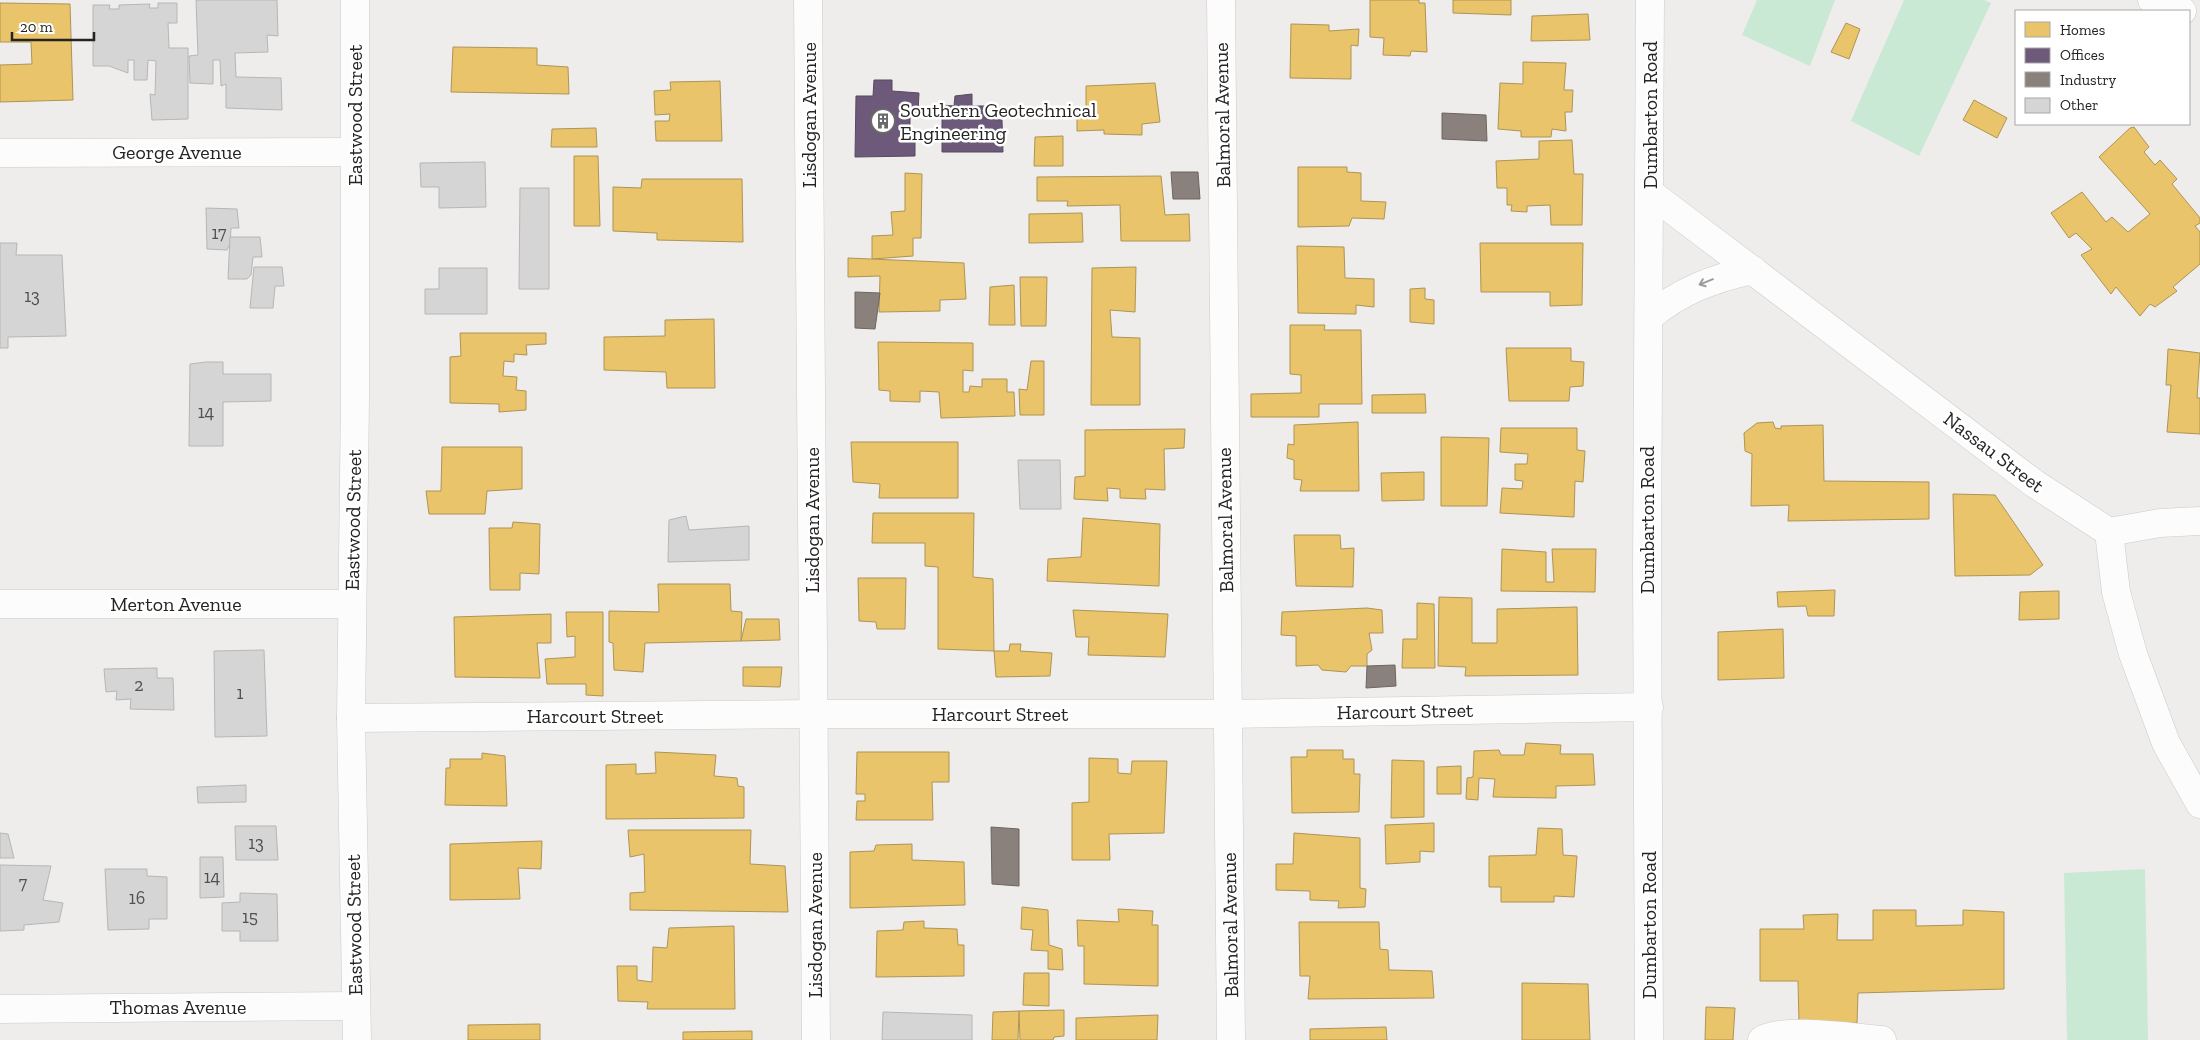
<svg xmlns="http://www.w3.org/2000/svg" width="2200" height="1040" viewBox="0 0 2200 1040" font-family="'Zilla Slab',serif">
  <rect width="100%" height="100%" fill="#eeedeb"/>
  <g fill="#cae9d5">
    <path d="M 1757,0 L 1835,0 L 1810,66 L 1742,35 Z"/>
    <path d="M 1904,0 L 1984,0 L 1991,3 L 1919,156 L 1851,121 Z"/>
    <path d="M 2145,869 L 2148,1040 L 2067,1040 L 2064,873 Z"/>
  </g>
  <g fill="#e9c46a" stroke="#ae9455">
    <path d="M 1370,0 L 1419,0 L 1419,3 L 1425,3 L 1427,52 L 1411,51 L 1410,56 L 1383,55 L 1384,38 L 1370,37 Z"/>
    <path d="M 1453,0 L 1511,0 L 1511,15 L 1453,13 Z"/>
    <path d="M 0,3 L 70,4 L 73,100 L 0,102 L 0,65 L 32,64 L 31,42 L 0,42 Z"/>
    <path d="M 1588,14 L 1590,40 L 1531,41 L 1532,16 Z"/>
    <path d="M 1846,23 L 1860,29 L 1849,59 L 1831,52 Z"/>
    <path d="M 1291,24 L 1329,25 L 1329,31 L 1359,29 L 1358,46 L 1351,45 L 1351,79 L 1290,78 Z"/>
    <path d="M 453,47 L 537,48 L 537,65 L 568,67 L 569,94 L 451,92 Z"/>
    <path d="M 1523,62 L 1566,63 L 1564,90 L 1573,90 L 1572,112 L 1565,112 L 1566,131 L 1552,129 L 1551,137 L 1521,137 L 1521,131 L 1498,129 L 1500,83 L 1523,84 Z"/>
    <path d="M 720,81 L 722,141 L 656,141 L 655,121 L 669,121 L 670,114 L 655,115 L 654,91 L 671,90 L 670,82 Z"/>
    <path d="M 1155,83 L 1160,122 L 1142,124 L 1142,135 L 1104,134 L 1104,130 L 1077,131 L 1077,108 L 1086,107 L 1086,86 Z"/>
    <path d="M 1974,100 L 2007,118 L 1997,138 L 1963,120 Z"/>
    <path d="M 2134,127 L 2149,147 L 2144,152 L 2155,165 L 2160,160 L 2177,179 L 2172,184 L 2200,218 L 2200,223 L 2195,226 L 2200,232 L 2200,264 L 2173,287 L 2177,291 L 2155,307 L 2150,304 L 2140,316 L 2116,287 L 2111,294 L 2081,255 L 2092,249 L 2076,233 L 2069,238 L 2051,213 L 2082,192 L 2106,222 L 2112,217 L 2128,232 L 2150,214 L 2099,157 L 2130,128 Z"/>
    <path d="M 596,128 L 597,147 L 551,147 L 552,129 Z"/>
    <path d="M 1063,136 L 1063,166 L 1034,166 L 1035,137 Z"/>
    <path d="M 1572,140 L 1574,174 L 1583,174 L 1582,225 L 1551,225 L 1550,205 L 1527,206 L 1527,212 L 1511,211 L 1512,205 L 1507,205 L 1507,188 L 1497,188 L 1496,161 L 1539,159 L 1539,141 Z"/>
    <path d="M 574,156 L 598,156 L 600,226 L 574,226 Z"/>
    <path d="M 1298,167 L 1347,167 L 1347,172 L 1361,173 L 1361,201 L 1386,202 L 1384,219 L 1352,218 L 1349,226 L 1298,227 Z"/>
    <path d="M 905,173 L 922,174 L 921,238 L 913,238 L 913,256 L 872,259 L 872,236 L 893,235 L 891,212 L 905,211 Z"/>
    <path d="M 1161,176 L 1165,215 L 1189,214 L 1190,241 L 1121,241 L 1120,205 L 1067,206 L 1068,201 L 1037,201 L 1037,177 Z"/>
    <path d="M 642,179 L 742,179 L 743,242 L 657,240 L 657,233 L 613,231 L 613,187 L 641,188 Z"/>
    <path d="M 1082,213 L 1083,242 L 1029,243 L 1029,214 Z"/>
    <path d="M 1480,243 L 1583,243 L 1582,305 L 1550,306 L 1550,292 L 1481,292 Z"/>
    <path d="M 1297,246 L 1344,247 L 1345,278 L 1374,279 L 1374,307 L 1356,305 L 1356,314 L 1298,313 Z"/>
    <path d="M 848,258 L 964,263 L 966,299 L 940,300 L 940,311 L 879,312 L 880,276 L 848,277 Z"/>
    <path d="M 1136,267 L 1135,312 L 1110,310 L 1112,337 L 1140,338 L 1140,405 L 1091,405 L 1092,268 Z"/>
    <path d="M 1020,277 L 1047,277 L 1046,326 L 1021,326 Z"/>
    <path d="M 1014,285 L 1015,325 L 989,325 L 990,287 Z"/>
    <path d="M 1425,288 L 1425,299 L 1434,300 L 1434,324 L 1410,322 L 1410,289 Z"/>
    <path d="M 714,319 L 715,388 L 667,388 L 666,372 L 604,370 L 604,337 L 665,336 L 665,320 Z"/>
    <path d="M 1290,325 L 1325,325 L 1324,330 L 1361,330 L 1362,404 L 1319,404 L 1319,417 L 1251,417 L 1251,394 L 1301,393 L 1301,375 L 1290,374 Z"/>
    <path d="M 460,333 L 546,333 L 546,344 L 526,345 L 527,355 L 514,354 L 514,362 L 504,361 L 503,376 L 517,377 L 516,390 L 526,391 L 526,410 L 499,412 L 499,404 L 450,403 L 450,357 L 461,356 Z"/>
    <path d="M 878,342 L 973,343 L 973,371 L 963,370 L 963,392 L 969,392 L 970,386 L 982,387 L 982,379 L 1007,379 L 1007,392 L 1014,392 L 1015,416 L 941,418 L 939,392 L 920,391 L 920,402 L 890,401 L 890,391 L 879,390 Z"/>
    <path d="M 1506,348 L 1571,348 L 1571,361 L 1584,362 L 1583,386 L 1570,387 L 1569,401 L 1509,401 Z"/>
    <path d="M 2168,349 L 2200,353 L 2197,398 L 2200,398 L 2200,434 L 2167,432 L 2171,385 L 2166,385 Z"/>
    <path d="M 1031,361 L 1044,361 L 1044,415 L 1020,415 L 1019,389 L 1027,390 Z"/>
    <path d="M 1425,394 L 1426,413 L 1372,413 L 1372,395 Z"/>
    <path d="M 1358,422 L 1359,491 L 1300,491 L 1302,480 L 1294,479 L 1294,460 L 1287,458 L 1288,444 L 1294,445 L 1294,425 Z"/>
    <path d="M 1773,422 L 1775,428 L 1781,429 L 1781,426 L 1823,425 L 1824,481 L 1929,482 L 1929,519 L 1788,521 L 1789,505 L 1751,506 L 1752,454 L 1745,451 L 1744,433 L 1757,423 Z"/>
    <path d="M 1501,428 L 1577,428 L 1577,450 L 1585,451 L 1583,482 L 1575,481 L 1574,517 L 1500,513 L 1502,488 L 1522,489 L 1523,481 L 1515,480 L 1515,464 L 1527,464 L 1528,454 L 1500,452 Z"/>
    <path d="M 1185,429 L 1184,448 L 1164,449 L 1165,490 L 1145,489 L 1146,499 L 1120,498 L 1120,489 L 1107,488 L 1108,501 L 1074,499 L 1075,477 L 1085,476 L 1085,430 Z"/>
    <path d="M 1441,437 L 1489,438 L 1487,506 L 1441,506 Z"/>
    <path d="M 851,442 L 958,442 L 958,498 L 879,498 L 880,484 L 853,482 Z"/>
    <path d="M 442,447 L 522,447 L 522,489 L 487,491 L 485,514 L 429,514 L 426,491 L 441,491 Z"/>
    <path d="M 1424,472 L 1424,500 L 1382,501 L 1381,473 Z"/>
    <path d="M 1953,494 L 1995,495 L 2043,565 L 2030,575 L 1955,576 Z"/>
    <path d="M 873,513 L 974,513 L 973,577 L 993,579 L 994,651 L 938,649 L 938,567 L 925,566 L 925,543 L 872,543 Z"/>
    <path d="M 1083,518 L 1160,524 L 1159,586 L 1047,581 L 1048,559 L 1081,557 Z"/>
    <path d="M 513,522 L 540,524 L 539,574 L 520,573 L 520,590 L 490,590 L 489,528 L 512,528 Z"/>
    <path d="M 1294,535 L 1340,535 L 1341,549 L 1354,548 L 1353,587 L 1296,586 Z"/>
    <path d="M 1502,549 L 1546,552 L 1546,582 L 1554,582 L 1552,549 L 1596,549 L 1595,592 L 1501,591 Z"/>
    <path d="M 858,578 L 906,578 L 905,629 L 877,629 L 876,622 L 859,621 Z"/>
    <path d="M 658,584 L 730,584 L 731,611 L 742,612 L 741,641 L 645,643 L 643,672 L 614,670 L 613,643 L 609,642 L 609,611 L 659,612 Z"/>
    <path d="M 1835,590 L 1834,616 L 1808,616 L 1806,606 L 1778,607 L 1777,592 Z"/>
    <path d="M 2059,591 L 2059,619 L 2019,620 L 2020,592 Z"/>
    <path d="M 1439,597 L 1472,598 L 1472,643 L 1497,643 L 1497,609 L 1577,607 L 1578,675 L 1465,676 L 1466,667 L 1438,666 Z"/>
    <path d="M 1417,603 L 1434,604 L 1435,668 L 1402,668 L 1403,639 L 1417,639 Z"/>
    <path d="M 1367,608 L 1382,610 L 1383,633 L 1369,633 L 1372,650 L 1367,654 L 1367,666 L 1351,666 L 1346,672 L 1322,670 L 1318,665 L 1296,666 L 1296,636 L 1281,635 L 1282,612 Z"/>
    <path d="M 1073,610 L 1168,614 L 1165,657 L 1088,655 L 1089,637 L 1076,637 Z"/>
    <path d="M 566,612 L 603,612 L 603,696 L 586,695 L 586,684 L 547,684 L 545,659 L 575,657 L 575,636 L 567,637 Z"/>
    <path d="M 551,614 L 551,643 L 537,643 L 540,678 L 455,677 L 454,617 Z"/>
    <path d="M 746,619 L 779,619 L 780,640 L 741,641 Z"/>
    <path d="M 1783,629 L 1784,678 L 1718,680 L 1718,632 Z"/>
    <path d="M 1010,644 L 1021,644 L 1020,651 L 1052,653 L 1050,676 L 996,677 L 994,651 L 1009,651 Z"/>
    <path d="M 743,667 L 782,667 L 780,687 L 743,686 Z"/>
    <path d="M 1526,743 L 1561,745 L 1560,754 L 1593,754 L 1595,785 L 1556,786 L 1556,798 L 1493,797 L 1495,779 L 1479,778 L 1478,800 L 1466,799 L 1467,778 L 1473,777 L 1474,751 L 1499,750 L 1501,755 L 1524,755 Z"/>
    <path d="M 1307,750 L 1343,750 L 1343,759 L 1354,759 L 1354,774 L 1360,774 L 1359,812 L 1292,813 L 1291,757 L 1307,757 Z"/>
    <path d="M 655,752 L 716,755 L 714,776 L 737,778 L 738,786 L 744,787 L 744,818 L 606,819 L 606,765 L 636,764 L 636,774 L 656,773 Z"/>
    <path d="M 857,752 L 949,752 L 949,782 L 932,782 L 933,820 L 856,820 L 857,801 L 865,801 L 865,794 L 856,794 Z"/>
    <path d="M 482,753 L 505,756 L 507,806 L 445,805 L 446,768 L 450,768 L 450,759 L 482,759 Z"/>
    <path d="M 1089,758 L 1118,759 L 1118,773 L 1131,774 L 1132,761 L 1167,761 L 1164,833 L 1109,834 L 1110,860 L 1072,860 L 1072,803 L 1089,802 Z"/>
    <path d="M 1392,760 L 1424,761 L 1424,817 L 1391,818 Z"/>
    <path d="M 1461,766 L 1461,794 L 1437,794 L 1437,767 Z"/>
    <path d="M 1434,823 L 1434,852 L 1420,851 L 1420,862 L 1386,864 L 1385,825 Z"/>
    <path d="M 1538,828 L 1562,829 L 1563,855 L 1577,856 L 1574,897 L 1554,896 L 1554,902 L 1501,902 L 1501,887 L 1489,887 L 1489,856 L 1536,855 Z"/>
    <path d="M 628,830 L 751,830 L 750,864 L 785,866 L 788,912 L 630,910 L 630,893 L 645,892 L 644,854 L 630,857 Z"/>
    <path d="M 1294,833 L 1360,838 L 1360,888 L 1366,889 L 1365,907 L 1338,908 L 1339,901 L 1310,900 L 1310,891 L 1276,890 L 1276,864 L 1293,864 Z"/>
    <path d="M 542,841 L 541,869 L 518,868 L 520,899 L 450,900 L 450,844 Z"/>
    <path d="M 912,844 L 912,860 L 964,862 L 965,905 L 850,908 L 850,852 L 874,851 L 876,845 Z"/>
    <path d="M 1022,907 L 1048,910 L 1049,945 L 1062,949 L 1063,970 L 1048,969 L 1048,951 L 1031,950 L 1033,930 L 1021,929 Z"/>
    <path d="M 1118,909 L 1153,911 L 1152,925 L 1158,925 L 1158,986 L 1084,984 L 1084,946 L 1078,946 L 1077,920 L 1119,922 Z"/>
    <path d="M 1873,910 L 1916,910 L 1916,926 L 1963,925 L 1963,910 L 2004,912 L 2004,989 L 1858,993 L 1857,1023 L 1799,1022 L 1798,981 L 1760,981 L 1760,929 L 1804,929 L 1803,915 L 1838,914 L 1837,940 L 1873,940 Z"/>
    <path d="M 924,921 L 924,928 L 957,929 L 958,945 L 964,945 L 964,976 L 876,977 L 877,931 L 903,930 L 904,922 Z"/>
    <path d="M 1299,922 L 1379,922 L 1380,949 L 1388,950 L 1389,970 L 1432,971 L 1434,998 L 1308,999 L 1310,976 L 1300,976 Z"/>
    <path d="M 734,926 L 735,1009 L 647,1009 L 648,1002 L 618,1001 L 617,966 L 637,966 L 637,980 L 652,982 L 653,947 L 667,948 L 669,928 Z"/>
    <path d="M 1024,973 L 1049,973 L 1049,1006 L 1023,1005 Z"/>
    <path d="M 1522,983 L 1588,984 L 1590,1040 L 1522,1040 Z"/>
    <path d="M 1706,1007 L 1735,1008 L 1733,1040 L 1705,1040 Z"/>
    <path d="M 1064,1010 L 1064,1036 L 1054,1037 L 1053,1040 L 1020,1040 L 1019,1011 Z"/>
    <path d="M 1019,1011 L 1018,1040 L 992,1040 L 993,1012 Z"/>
    <path d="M 1158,1015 L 1157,1040 L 1076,1040 L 1076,1018 Z"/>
    <path d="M 540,1024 L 540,1040 L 468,1040 L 468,1025 Z"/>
    <path d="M 1386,1027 L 1387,1040 L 1310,1040 L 1310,1029 Z"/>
    <path d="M 752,1031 L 752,1040 L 683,1040 L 683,1032 Z"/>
  </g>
  <g fill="#6d597a" stroke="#574960">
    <path d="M 874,80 L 892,80 L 892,91 L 919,93 L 918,112 L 910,112 L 910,130 L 915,130 L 915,156 L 855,157 L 856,96 L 873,96 Z"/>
    <path d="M 972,94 L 972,106 L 987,106 L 986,119 L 1002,120 L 1003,152 L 942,152 L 942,105 L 954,106 L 955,96 Z"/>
  </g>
  <g fill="#8a817c" stroke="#6c6561">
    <path d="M 1442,113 L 1486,115 L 1487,141 L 1442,139 Z"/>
    <path d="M 1171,172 L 1198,172 L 1200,199 L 1173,199 Z"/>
    <path d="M 855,292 L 880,293 L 875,329 L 855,328 Z"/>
    <path d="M 1395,665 L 1396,686 L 1366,688 L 1367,666 Z"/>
    <path d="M 991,827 L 1019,829 L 1019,886 L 992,884 Z"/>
  </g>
  <g fill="#d6d5d5" stroke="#b6b6b6">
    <path d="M 196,0 L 277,0 L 278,36 L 267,35 L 268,52 L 235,53 L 236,77 L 281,78 L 282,110 L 226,108 L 226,84 L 221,86 L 220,60 L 213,60 L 213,84 L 190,83 L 189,56 L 198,55 Z"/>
    <path d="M 158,3 L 177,3 L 177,23 L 168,23 L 169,48 L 188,48 L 188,119 L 152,120 L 150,94 L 155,95 L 156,61 L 148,60 L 147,80 L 134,80 L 134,60 L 128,60 L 128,73 L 109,66 L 93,66 L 93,5 L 110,5 L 109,9 L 119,9 L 119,5 L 150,4 L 149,8 L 158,8 Z"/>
    <path d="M 485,162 L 486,207 L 439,208 L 439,187 L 421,187 L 420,163 Z"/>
    <path d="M 520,188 L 549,188 L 549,289 L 519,289 Z"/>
    <path d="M 206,208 L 237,209 L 239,228 L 231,228 L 230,244 L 227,250 L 207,249 Z"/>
    <path d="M 230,237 L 260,237 L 262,257 L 253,257 L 251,275 L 247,279 L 228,279 Z"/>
    <path d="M 0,243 L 17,243 L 16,255 L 62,255 L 66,336 L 8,337 L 8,348 L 0,348 Z"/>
    <path d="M 254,267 L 282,267 L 284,286 L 275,286 L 273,308 L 250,308 Z"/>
    <path d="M 439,268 L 487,268 L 487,314 L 425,314 L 425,289 L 439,289 Z"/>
    <path d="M 206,362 L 223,362 L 223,374 L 271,374 L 271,401 L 223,402 L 223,446 L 189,446 L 190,364 Z"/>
    <path d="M 1018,460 L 1060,460 L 1061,509 L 1020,509 Z"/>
    <path d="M 686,516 L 689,530 L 749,526 L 749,560 L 668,562 L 669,520 Z"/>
    <path d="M 264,650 L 267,736 L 215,737 L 214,651 Z"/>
    <path d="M 157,668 L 157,678 L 173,678 L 174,710 L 130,709 L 131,699 L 116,700 L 117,691 L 106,692 L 104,669 Z"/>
    <path d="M 246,785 L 246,802 L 198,803 L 197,787 Z"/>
    <path d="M 235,826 L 276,826 L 278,860 L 236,860 Z"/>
    <path d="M 0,833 L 8,834 L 14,858 L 0,858 Z"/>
    <path d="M 200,857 L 223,857 L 224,897 L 200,898 Z"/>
    <path d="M 0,865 L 51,866 L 43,900 L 63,903 L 59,922 L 24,925 L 24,930 L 0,931 Z"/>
    <path d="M 105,869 L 147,869 L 147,876 L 167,877 L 167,919 L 149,919 L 149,929 L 108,930 Z"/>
    <path d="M 240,893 L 277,894 L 278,941 L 240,941 L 240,931 L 222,931 L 222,903 L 240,902 Z"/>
    <path d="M 883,1012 L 972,1015 L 972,1040 L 882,1040 Z"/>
  </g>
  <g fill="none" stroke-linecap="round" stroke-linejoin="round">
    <g stroke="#cccbca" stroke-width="29">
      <g id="minor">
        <path d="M 355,0 L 355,398 L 351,718 L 357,1040"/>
        <path d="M 808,0 L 816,1040"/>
        <path d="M 1221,0 L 1231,1040"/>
        <path d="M 2152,0 L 2182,11"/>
        <path d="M 0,153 L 354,152"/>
        <path d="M 1650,193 L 2035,484 L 2109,532"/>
        <path d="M 1649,317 C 1680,291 1714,278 1753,270"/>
        <path d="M 2109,532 L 2116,592 L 2133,654 L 2166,743 L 2200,804"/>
        <path d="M 2109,532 L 2160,523 L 2200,521"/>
        <path d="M 0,604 L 352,604"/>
        <path d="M 351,718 L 814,714 L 1227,714 L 1649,707"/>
        <path d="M 0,1009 L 355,1006"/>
        <path d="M 1649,1040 L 1647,567 L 1650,0"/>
        <path d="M 1762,1040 C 1781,1027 1857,1038 1882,1040"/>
      </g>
    </g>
    <use href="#minor" stroke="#fcfcfc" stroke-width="28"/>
  </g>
  <defs><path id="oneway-shaft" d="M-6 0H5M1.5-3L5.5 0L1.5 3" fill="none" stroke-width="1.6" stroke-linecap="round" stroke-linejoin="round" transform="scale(1.25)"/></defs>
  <use stroke="#9b9b9a" href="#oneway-shaft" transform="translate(1706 282) rotate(158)"/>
  <defs>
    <g id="building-ring" transform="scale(1.25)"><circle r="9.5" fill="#fff" stroke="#6b6a69" stroke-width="1.5"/><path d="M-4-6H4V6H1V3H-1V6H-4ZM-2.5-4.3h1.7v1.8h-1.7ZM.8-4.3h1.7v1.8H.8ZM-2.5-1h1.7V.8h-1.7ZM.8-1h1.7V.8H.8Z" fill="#6b6a69"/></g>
  </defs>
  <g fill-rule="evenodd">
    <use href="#building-ring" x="883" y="121"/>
  </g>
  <g text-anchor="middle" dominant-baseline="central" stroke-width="5" stroke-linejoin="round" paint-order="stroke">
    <g font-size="18" fill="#515050">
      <text x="219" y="233">17</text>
      <text x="32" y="296">13</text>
      <text x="206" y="412">14</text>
      <text x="139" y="685">2</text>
      <text x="240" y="693">1</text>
      <text x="256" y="843">13</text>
      <text x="212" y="877">14</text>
      <text x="23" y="883">7</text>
      <text x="137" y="898">16</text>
      <text x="250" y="917">15</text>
    </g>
    <g font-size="20" fill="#252423" stroke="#fff" text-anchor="start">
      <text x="900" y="110">Southern Geotechnical<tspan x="900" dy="23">Engineering</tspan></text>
    </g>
    <g font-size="20" fill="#252423" stroke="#fff">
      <text transform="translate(355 115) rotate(-90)">Eastwood Street</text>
      <text transform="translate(809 115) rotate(-90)">Lisdogan Avenue</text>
      <text transform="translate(1222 115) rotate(-91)">Balmoral Avenue</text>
      <text transform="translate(1650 115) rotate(-90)">Dumbarton Road</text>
      <text x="177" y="152">George Avenue</text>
      <text transform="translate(1994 452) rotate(37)">Nassau Street</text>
      <text transform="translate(353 520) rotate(-89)">Eastwood Street</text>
      <text transform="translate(812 520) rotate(-90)">Lisdogan Avenue</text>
      <text transform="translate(1225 520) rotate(-91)">Balmoral Avenue</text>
      <text transform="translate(1647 520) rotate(-90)">Dumbarton Road</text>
      <text x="176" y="604">Merton Avenue</text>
      <text transform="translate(1405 711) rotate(-1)">Harcourt Street</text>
      <text x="1000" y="714">Harcourt Street</text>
      <text x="595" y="716">Harcourt Street</text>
      <text transform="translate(354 925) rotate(-91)">Eastwood Street</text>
      <text transform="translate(815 925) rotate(-90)">Lisdogan Avenue</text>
      <text transform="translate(1230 925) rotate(-91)">Balmoral Avenue</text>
      <text transform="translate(1649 925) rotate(-90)">Dumbarton Road</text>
      <text x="178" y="1007">Thomas Avenue</text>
    </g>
  </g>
  <rect x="2015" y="10" width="175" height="115" fill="#ffffff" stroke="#a8a7a7"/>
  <rect x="2025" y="22" width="25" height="15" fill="#e9c46a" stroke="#a8a7a7"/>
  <text x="2060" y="35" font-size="15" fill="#252423">Homes</text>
  <rect x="2025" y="48" width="25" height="15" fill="#6d597a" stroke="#a8a7a7"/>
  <text x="2060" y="60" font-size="15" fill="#252423">Offices</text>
  <rect x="2025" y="72" width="25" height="15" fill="#8a817c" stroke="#a8a7a7"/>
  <text x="2060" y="85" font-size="15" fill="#252423">Industry</text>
  <rect x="2025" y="98" width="25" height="15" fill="#d6d5d5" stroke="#a8a7a7"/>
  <text x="2060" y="110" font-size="15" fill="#252423">Other</text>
  <path d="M12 32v8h82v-8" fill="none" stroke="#252423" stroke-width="2.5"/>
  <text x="20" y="32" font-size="15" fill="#252423" stroke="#ffffff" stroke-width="4" paint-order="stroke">20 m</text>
</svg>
